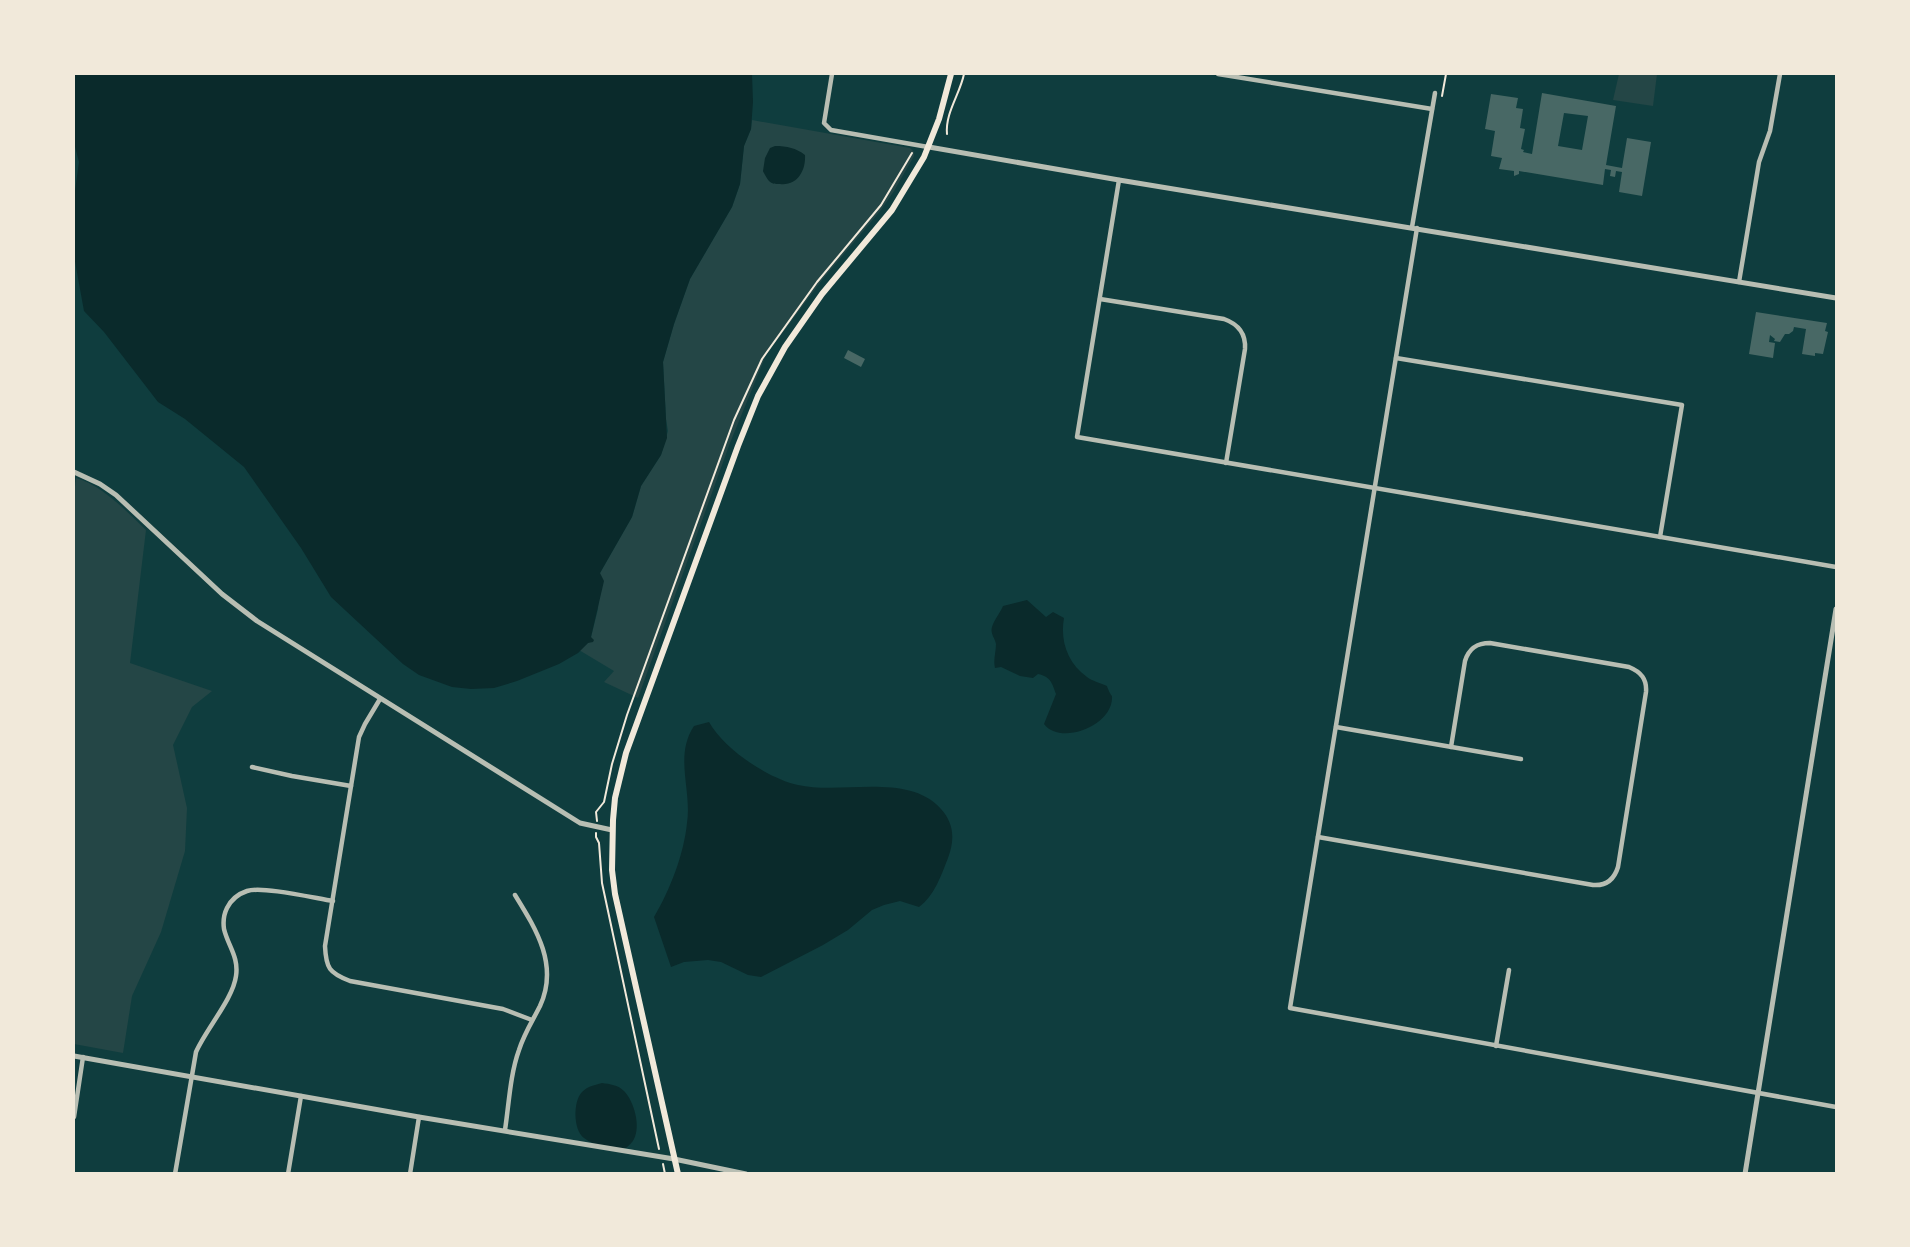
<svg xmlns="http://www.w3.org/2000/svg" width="1910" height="1247" viewBox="0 0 1910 1247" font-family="'Exo 2',sans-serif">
  <rect width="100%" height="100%" fill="#0f3d3e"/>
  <g fill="#244646">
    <path d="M 1619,74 L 1657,74 L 1653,106 L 1613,100 Z"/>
    <path d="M 752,120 L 910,148 L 914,152 L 914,156 L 894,191 L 881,210 L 822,280 L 766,355 L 730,443 L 638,698 L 604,682 L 614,671 L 579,650 L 588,643 L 591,637 L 598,609 L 600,573 L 632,517 L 641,486 L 661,455 L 668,431 L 666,419 L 663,362 L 674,324 L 690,279 L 732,207 L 740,184 L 744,146 L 751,129 Z"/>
    <path d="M 76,478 C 103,486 125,510 146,530 L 130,663 L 212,691 L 192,707 L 173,745 L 187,808 L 185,851 L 161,932 L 132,996 L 123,1053 L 74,1044 L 74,495 Z"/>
  </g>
  <g fill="#0a2a2b">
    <path d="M 74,74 L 752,74 L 753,102 L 751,129 L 744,146 L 740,184 L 732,207 L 690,279 L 674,324 L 663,362 L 667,438 L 661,455 L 641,486 L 632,517 L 600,573 L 604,581 L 591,637 L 594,640 L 593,642 L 588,643 L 578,653 L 559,664 L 517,681 L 494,688 L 471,689 L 452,687 L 419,675 L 403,664 L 331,597 L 301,548 L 244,467 L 185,419 L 158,402 L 104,332 L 84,311 L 74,256 L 74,198 L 79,162 L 74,143 Z"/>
    <path d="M 775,146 C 787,146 796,148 805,155 C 806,171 797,186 780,184 C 775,184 772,184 769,181 C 768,180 763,172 763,171 L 765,158 L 770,148 Z"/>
    <path d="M 1027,600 L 1046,617 L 1053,612 L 1064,618 C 1060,640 1067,663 1087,677 C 1092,681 1101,683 1107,686 C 1107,687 1111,696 1112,696 C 1114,726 1060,746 1044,724 L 1056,694 C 1052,683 1051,677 1038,674 L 1033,678 L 1020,676 L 1001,667 L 995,668 C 993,660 996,652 996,644 C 995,638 990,634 992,627 C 994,620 1000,613 1003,606 Z"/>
    <path d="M 709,722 C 724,749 767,778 798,785 C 841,795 908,772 941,809 C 954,823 955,840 948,858 C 941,876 934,896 919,907 L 900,901 L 884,905 L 872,910 L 848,930 L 823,945 L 761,977 L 748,975 L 721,962 L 708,960 L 684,962 L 671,967 L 654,917 C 670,890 684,854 687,823 C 692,790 674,756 694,726 Z"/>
    <path d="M 602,1083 C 610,1084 618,1085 624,1091 C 634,1101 641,1126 634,1139 C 632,1143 629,1145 626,1148 C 613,1148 595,1147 584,1138 C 573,1130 573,1101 582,1092 C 588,1086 595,1085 602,1083 Z"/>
  </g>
  <g fill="#486865" fill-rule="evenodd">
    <path d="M 1542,93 L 1616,106 L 1606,165 L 1622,168 L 1627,138 L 1651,142 L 1642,196 L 1619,192 L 1622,172 L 1616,171 L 1615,177 L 1610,176 L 1611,170 L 1605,169 L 1603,185 L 1519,171 L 1519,174 L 1514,176 L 1514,171 L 1499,169 L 1502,158 L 1491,156 L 1495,131 L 1485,129 L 1491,94 L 1518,98 L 1516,108 L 1523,109 L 1520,128 L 1525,129 L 1521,149 L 1524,150 L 1523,152 L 1532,154 ZM 1564,113 L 1588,116 L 1582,150 L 1558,146 Z"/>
    <path d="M 1756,312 L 1827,323 L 1825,331 L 1828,332 L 1823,354 L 1815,353 L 1815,356 L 1802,354 L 1806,329 L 1794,327 L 1793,331 L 1789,334 L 1785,334 L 1780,342 L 1774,341 L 1775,339 L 1770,335 L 1769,342 L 1775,343 L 1773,358 L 1749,354 Z"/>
    <path d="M 848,350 L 865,359 L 861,367 L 844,358 Z"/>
  </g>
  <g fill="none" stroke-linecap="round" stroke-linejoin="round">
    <g stroke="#f1e9da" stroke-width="2">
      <path d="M 1442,96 L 1446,74"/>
      <path d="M 947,134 C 945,113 960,94 964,74"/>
      <path d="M 597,821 L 596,812 L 604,802 L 612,764 L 627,715 L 734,420 L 762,359 L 817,282 L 881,205 L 912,153"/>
      <path d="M 596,833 L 596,837 L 599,843 L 602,883 L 659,1149"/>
      <path d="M 663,1164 L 665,1174"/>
    </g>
    <g stroke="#b8beb3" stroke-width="4.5">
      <path d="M 832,74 L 824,123 L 831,130 L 928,147"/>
      <path d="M 1218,74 L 1432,109"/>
      <path d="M 1119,180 L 1077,437 L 1836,567"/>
      <path d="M 1412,227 L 1435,93"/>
      <path d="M 1417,228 L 1290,1008 L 1836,1107"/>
      <path d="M 1739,282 L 1759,162 L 1770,131 L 1780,74"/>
      <path d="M 1100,299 L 1224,319 C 1238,324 1246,334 1245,349 L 1226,463"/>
      <path d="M 1396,358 L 1682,405 L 1660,537"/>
      <path d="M 380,699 L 365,724 L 359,737 L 325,946 C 326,968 329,973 350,981 L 503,1009 L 532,1020"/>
      <path d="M 1336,727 L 1521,759"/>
      <path d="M 252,767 L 292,776 L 351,786"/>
      <path d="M 1318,837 L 1593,885 C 1606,886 1614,880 1618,867 L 1646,692 C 1647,679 1641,672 1629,667 L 1490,643 C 1477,643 1469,648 1465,661 L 1451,747"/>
      <path d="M 1496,1046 L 1509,970"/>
      <path d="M 74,1117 L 83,1057"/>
      <path d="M 505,1130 C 509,1104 510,1075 519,1050 C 524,1034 533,1020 540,1006 C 559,965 536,929 515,895"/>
      <path d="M 175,1174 L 196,1052 C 206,1029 233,999 236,976 C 239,957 228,946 224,929 C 223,922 224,914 227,908 C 231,900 238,894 247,891 C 262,886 314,898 333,901"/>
      <path d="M 288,1174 L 301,1096"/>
      <path d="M 410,1174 L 419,1117"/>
    </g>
    <g stroke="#b8beb3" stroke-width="5">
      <path d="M 929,147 L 1119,180 L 1836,298"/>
      <path d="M 74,472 L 100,484 L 116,495 L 222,594 L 257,621 L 580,823 L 612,830"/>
      <path d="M 74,1056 L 419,1117 L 674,1159 L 746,1174"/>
      <path d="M 1745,1174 L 1836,609"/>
    </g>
    <path stroke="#f1e9da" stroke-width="6" d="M 678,1174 L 615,894 L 612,870 L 613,820 L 615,798 L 626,753 L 738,446 L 758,396 L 785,347 L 822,294 L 892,210 L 924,157 L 939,119 L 951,74"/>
  </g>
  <rect width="1910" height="1247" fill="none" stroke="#f1e9da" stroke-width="150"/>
</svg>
